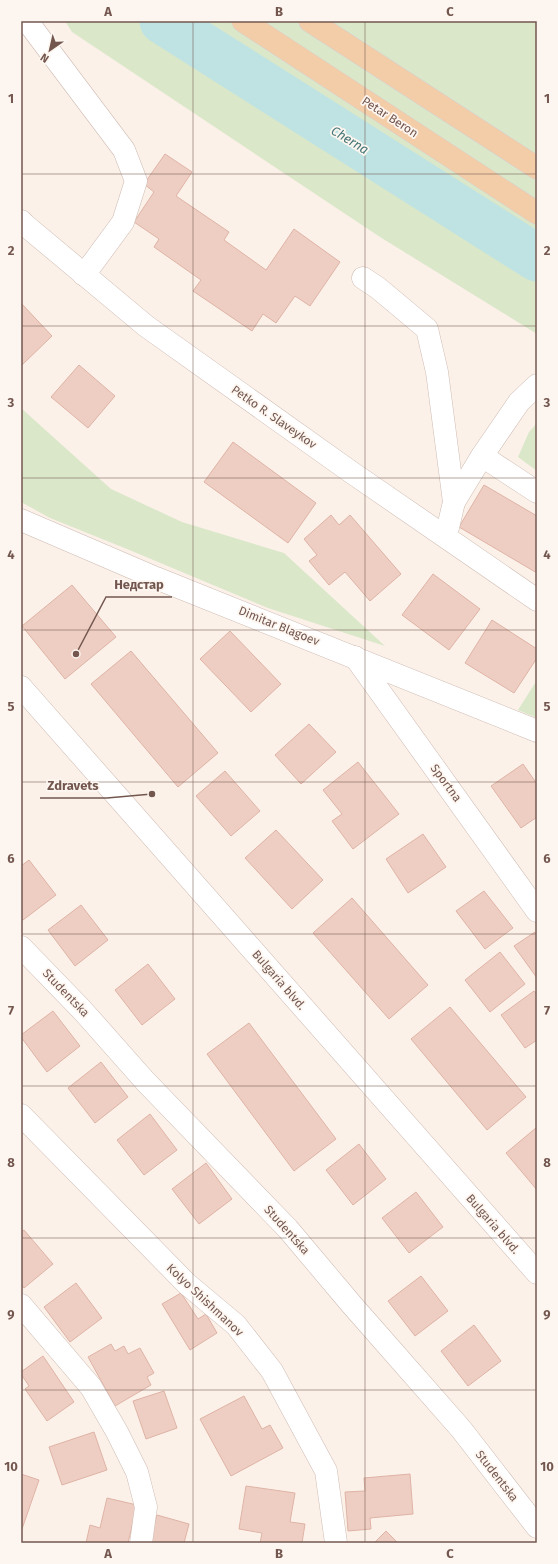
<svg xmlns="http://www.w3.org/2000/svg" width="558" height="1564" viewBox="0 0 558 1564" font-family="'Fira Sans',sans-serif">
  <rect width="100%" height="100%" fill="#fbf1e9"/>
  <g fill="#dae7c9">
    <path d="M 65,21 L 537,21 L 537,334 L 380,237 L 72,32 Z"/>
    <path d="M 21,408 L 111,489 L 182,522 L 284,553 L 385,646 L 268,608 L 127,549 L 50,518 L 21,502 Z"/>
    <path d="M 537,423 L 537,471 L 518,457 L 529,432 Z"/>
    <path d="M 537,680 L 537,718 L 518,710 Z"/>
  </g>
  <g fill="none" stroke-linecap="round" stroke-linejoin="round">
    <path stroke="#bfe3e3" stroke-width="47" d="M 163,21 L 537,258"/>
  </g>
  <g fill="#eecec3" stroke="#dfb3a5">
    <path d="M 165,154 L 192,172 L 176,196 L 229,232 L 224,240 L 266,270 L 294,229 L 340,262 L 310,306 L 295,296 L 276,323 L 263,314 L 252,331 L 193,291 L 201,280 L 154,247 L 159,239 L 134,222 L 154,192 L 144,184 Z"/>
    <path d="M 21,303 L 52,336 L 22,365 L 21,363 Z"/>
    <path d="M 79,365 L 115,396 L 88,428 L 51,397 Z"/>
    <path d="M 233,442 L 316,503 L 288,543 L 204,482 Z"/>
    <path d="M 484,485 L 537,516 L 537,573 L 459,527 Z"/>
    <path d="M 331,515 L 339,525 L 350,515 L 401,574 L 370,601 L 345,572 L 329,585 L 309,561 L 317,555 L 304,539 Z"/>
    <path d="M 433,574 L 480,609 L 449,650 L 402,615 Z"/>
    <path d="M 72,585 L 116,637 L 65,679 L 22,626 Z"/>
    <path d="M 492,620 L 537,649 L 537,658 L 514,693 L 465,663 Z"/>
    <path d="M 230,631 L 281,684 L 251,712 L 200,659 Z"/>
    <path d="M 131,651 L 218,753 L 178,787 L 91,684 Z"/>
    <path d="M 309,724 L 336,752 L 301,784 L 275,755 Z"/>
    <path d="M 358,762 L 399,814 L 353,849 L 332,821 L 342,814 L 323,790 Z"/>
    <path d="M 523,764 L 537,784 L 537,817 L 521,828 L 491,786 Z"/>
    <path d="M 225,771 L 260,811 L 231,836 L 196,796 Z"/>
    <path d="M 276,830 L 323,880 L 292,909 L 245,858 Z"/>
    <path d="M 423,834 L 446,867 L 408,893 L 386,859 Z"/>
    <path d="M 29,860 L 56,895 L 23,920 L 21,918 L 21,866 Z"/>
    <path d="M 484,891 L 513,928 L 485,949 L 456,911 Z"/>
    <path d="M 352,898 L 428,985 L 389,1019 L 313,933 Z"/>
    <path d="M 81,905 L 108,940 L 75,966 L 48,930 Z"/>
    <path d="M 535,932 L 537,934 L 537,978 L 514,946 Z"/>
    <path d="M 500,952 L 525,984 L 490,1012 L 465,980 Z"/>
    <path d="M 148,964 L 175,999 L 142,1025 L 115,990 Z"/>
    <path d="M 534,991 L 537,995 L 537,1040 L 525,1048 L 501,1015 Z"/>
    <path d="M 450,1007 L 526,1097 L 487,1130 L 411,1039 Z"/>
    <path d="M 53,1011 L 80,1046 L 47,1072 L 21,1037 L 21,1035 Z"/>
    <path d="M 249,1023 L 336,1139 L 294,1171 L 207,1054 Z"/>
    <path d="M 101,1062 L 128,1097 L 95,1123 L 68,1088 Z"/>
    <path d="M 150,1114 L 177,1150 L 144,1175 L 117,1140 Z"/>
    <path d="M 537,1127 L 537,1190 L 506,1153 Z"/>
    <path d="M 359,1144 L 386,1179 L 353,1205 L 326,1170 Z"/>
    <path d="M 206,1163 L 232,1199 L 199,1224 L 172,1189 Z"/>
    <path d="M 416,1192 L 443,1227 L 409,1253 L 382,1218 Z"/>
    <path d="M 24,1230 L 53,1264 L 24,1288 L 21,1284 L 21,1232 Z"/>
    <path d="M 421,1276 L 448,1311 L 415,1336 L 388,1301 Z"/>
    <path d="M 76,1283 L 102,1318 L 70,1342 L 44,1307 Z"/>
    <path d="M 181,1293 L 198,1319 L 206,1314 L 217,1333 L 190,1350 L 162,1304 Z"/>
    <path d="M 474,1325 L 501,1361 L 468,1386 L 441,1351 Z"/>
    <path d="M 111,1344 L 115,1351 L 124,1346 L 128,1354 L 140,1348 L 154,1373 L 147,1377 L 151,1385 L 115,1406 L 88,1357 Z"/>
    <path d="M 43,1356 L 74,1402 L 47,1421 L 25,1389 L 29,1386 L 21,1374 L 21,1372 Z"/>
    <path d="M 164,1391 L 177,1428 L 146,1439 L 133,1401 Z"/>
    <path d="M 244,1396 L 262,1429 L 270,1425 L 283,1448 L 231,1476 L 200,1419 Z"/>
    <path d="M 94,1432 L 107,1470 L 62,1485 L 49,1447 Z"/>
    <path d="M 21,1474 L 39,1480 L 22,1529 L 21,1528 Z"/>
    <path d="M 410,1474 L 413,1514 L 370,1518 L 371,1529 L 348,1531 L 345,1492 L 365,1491 L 364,1478 Z"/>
    <path d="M 246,1486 L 295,1493 L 290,1522 L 305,1524 L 302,1543 L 260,1543 L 262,1533 L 239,1529 Z"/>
    <path d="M 107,1498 L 137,1505 L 128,1543 L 86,1543 L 90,1525 L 100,1528 Z"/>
    <path d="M 157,1515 L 189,1524 L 184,1543 L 149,1543 Z"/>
    <path d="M 386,1531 L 398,1543 L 374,1543 Z"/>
  </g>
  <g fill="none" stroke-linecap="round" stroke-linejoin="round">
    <g stroke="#cebbb3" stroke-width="23">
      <g id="minor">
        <path d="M 27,21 L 124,150 L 136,181 L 123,222 L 84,275"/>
        <path d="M 21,221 L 25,225 L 146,326 L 351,472 L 537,600"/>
        <path d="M 363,278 L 378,288 L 427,329 L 437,372 L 454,502 L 446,536"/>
        <path d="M 482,456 L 537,492"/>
        <path d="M 454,502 L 482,456 L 519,402 L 537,385"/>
        <path d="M 21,520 L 156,578 L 537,731"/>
        <path d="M 355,657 L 537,911"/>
        <path d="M 21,687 L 537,1273"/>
        <path d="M 21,947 L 83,1011 L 145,1081 L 288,1229 L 352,1305 L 461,1429 L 537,1527"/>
        <path d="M 21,1115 L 187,1284 L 236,1325 L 272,1371 L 326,1471 L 336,1543"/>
        <path d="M 21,1305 L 91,1387 L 117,1432 L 137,1472 L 146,1507 L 141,1543"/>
      </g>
    </g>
    <g stroke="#d8d0ce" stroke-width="23">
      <g id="major">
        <path d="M 243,21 L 537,213"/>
        <path d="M 310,21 L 537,168"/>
      </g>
    </g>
    <use href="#minor" stroke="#fff" stroke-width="22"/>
    <use href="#major" stroke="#f3cca8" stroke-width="22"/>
  </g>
  <path fill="none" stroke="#73574f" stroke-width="1" stroke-opacity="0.55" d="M 193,21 L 193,1543M 365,21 L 365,1543M 21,174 L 537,174M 21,326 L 537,326M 21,478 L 537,478M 21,630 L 537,630M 21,782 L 537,782M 21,934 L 537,934M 21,1086 L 537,1086M 21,1238 L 537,1238M 21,1390 L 537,1390"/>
  <g text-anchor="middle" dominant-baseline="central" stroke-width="3.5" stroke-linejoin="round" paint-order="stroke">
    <g font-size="12" fill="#73574f" stroke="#fdf6f0">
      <text transform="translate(390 117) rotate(33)">Petar Beron</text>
      <text transform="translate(274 417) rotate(35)">Petko R. Slaveykov</text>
      <text transform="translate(279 626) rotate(22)">Dimitar Blagoev</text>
      <text transform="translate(446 783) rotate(54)">Sportna</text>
      <text transform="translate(279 980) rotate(49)">Bulgaria blvd.</text>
      <text transform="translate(66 993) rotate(46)">Studentska</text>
      <text transform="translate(493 1224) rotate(49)">Bulgaria blvd.</text>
      <text transform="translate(287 1230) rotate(48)">Studentska</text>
      <text transform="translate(205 1300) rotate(43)">Kolyo Shishmanov</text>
      <text transform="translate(497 1476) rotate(52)">Studentska</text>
    </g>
    <g font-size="13" font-style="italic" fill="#447676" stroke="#fdf6f0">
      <text transform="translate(350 140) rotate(32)">Cherna</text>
    </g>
  </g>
  <path fill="none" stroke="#73574f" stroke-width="1.5" d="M76 654L106 597H172M152 794L107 798H40"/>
  <g fill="#73574f" stroke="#fdf6f0" stroke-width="1.5">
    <circle cx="76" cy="654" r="4"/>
    <circle cx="152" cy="794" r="4"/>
  </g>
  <g font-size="13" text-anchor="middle" font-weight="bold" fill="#73574f" stroke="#fdf6f0" stroke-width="3.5" stroke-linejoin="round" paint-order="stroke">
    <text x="139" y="589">Недстар</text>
    <text x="73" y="790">Zdravets</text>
  </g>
  <rect width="558" height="1564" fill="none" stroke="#fdf6f0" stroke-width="44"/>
  <g transform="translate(50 50) rotate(214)" stroke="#fdf6f0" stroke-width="3" paint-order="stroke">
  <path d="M0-3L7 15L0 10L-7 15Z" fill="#73574f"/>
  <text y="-6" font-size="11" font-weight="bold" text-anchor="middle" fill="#73574f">N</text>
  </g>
  <rect x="22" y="22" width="514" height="1520" fill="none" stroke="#73574f" stroke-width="1.5"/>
  <g font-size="13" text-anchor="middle" font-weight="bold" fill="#73574f">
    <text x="108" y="16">A</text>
    <text x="279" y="16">B</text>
    <text x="450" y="16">C</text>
    <text x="11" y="103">1</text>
    <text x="547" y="103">1</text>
    <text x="11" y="255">2</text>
    <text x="547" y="255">2</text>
    <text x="11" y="407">3</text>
    <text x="547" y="407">3</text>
    <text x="11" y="559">4</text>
    <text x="547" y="559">4</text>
    <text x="11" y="711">5</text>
    <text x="547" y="711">5</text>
    <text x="11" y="863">6</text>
    <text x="547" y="863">6</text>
    <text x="11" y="1015">7</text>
    <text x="547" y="1015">7</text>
    <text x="11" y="1167">8</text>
    <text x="547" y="1167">8</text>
    <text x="11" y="1319">9</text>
    <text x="547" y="1319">9</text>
    <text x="11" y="1471">10</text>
    <text x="547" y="1471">10</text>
    <text x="108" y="1558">A</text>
    <text x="279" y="1558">B</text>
    <text x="450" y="1558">C</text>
  </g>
</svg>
